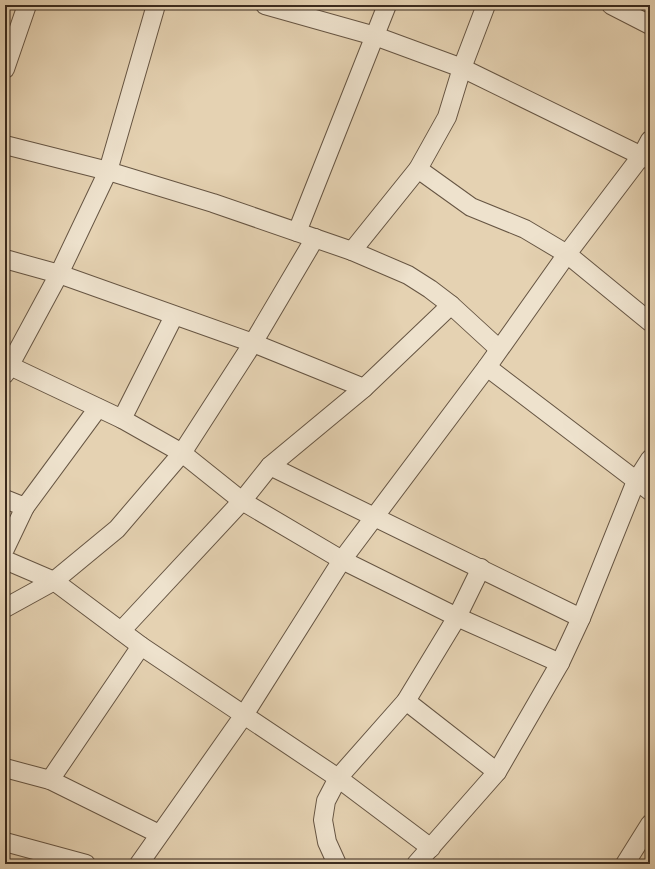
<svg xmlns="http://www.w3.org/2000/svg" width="655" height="869" viewBox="0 0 655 869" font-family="'IM FELL DW Pica',serif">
  <rect width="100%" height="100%" fill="#e5d2b2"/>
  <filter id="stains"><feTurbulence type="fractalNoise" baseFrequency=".005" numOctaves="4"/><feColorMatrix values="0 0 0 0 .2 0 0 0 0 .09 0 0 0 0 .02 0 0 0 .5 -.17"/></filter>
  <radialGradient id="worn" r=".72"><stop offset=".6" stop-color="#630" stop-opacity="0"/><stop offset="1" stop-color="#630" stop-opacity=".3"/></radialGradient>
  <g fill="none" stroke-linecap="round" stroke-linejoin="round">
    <g stroke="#665543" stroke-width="20">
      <g id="minor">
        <path d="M 265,5 L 375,36 L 462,68 L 650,160"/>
        <path d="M 611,5 L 650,25"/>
        <path d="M 5,69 L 27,5"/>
        <path d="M 5,145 L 108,171 L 213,203 L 352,251 L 408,275 L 430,289 L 451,305 L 499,349"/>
        <path d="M 418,169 L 471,207 L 525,229 L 567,254 L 650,322"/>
        <path d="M 297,232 L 387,5"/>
        <path d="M 352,251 L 418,169 L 447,117 L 462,68 L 486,5"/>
        <path d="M 5,259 L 59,274 L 253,343 L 364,388 L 451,305"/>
        <path d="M 10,366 L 122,419 L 182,453 L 242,501 L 342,560 L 457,617 L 560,663"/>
        <path d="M 487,367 L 650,491"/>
        <path d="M 5,374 L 59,274 L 108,171 L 156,5"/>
        <path d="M 122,419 L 174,316"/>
        <path d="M 270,466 L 581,618"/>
        <path d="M 5,499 L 25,507 L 98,408"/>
        <path d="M 5,549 L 25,507"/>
        <path d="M 5,560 L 54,581 L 141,646 L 338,778 L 431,848"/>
        <path d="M 5,608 L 54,581 L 117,529 L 182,453 L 253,343 L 315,238"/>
        <path d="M 121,631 L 242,501 L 270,466 L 364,388"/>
        <path d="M 406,701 L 497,772"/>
        <path d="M 5,768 L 50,780 L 159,834"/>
        <path d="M 50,780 L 141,646"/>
        <path d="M 5,842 L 86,864"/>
        <path d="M 139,864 L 244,715 L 342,560 L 487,367 L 567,254 L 642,155 L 650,140"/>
        <path d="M 337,864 L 327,842 L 323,820 L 326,801 L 338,778 L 406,701 L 457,617 L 481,568"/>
        <path d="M 416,864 L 497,772 L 560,663 L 581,618 L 636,481 L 650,459"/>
        <path d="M 625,864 L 650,824"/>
      </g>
    </g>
    <use href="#minor" stroke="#eee2cd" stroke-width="18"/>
  </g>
  <rect width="655" height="869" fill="none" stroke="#e5d2b2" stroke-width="20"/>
  <rect x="6" y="6" width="643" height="857" fill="none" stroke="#3b2b1e" stroke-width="2"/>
  <rect x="10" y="10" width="635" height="849" fill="none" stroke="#3b2b1e"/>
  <rect width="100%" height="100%" filter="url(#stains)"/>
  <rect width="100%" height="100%" fill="url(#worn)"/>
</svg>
